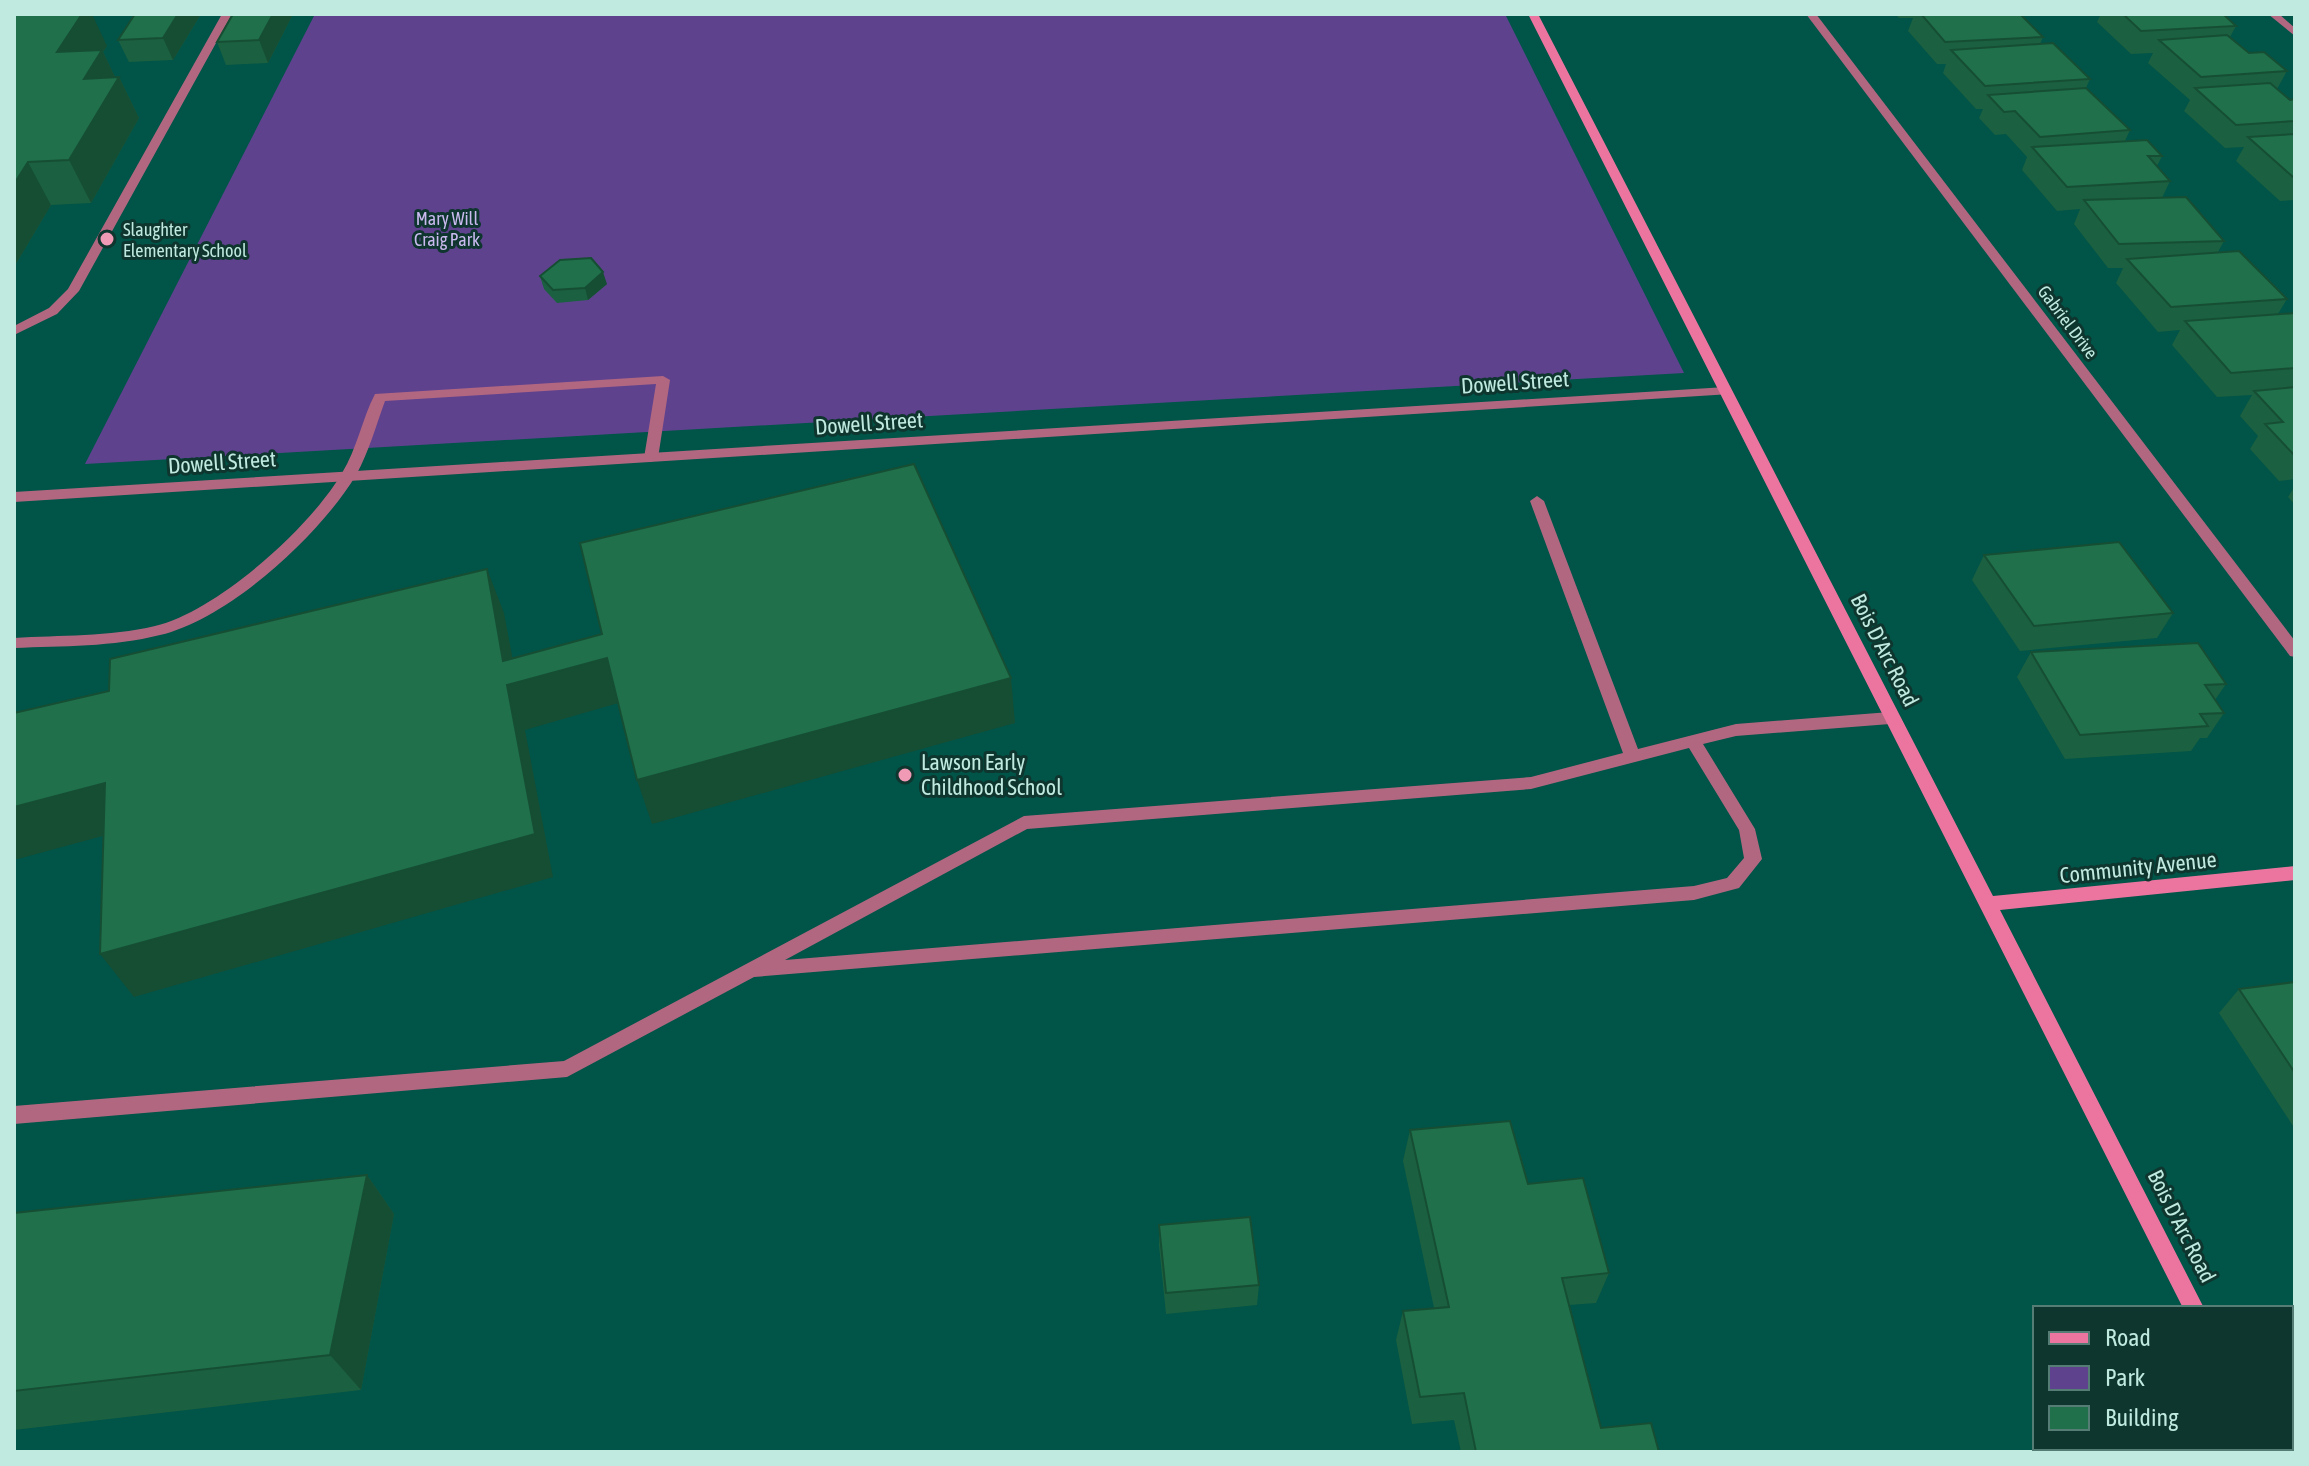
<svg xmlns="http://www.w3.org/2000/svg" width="2309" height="1466" viewBox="0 0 2309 1466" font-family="'Asap Condensed',sans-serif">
  <rect width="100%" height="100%" fill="#005448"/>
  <path fill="#5f428e" d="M 315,14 L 1505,14 L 1684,373 L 85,464 Z"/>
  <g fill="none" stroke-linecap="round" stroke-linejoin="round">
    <g fill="#b26780" fill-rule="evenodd">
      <path d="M 222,14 L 232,14 L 79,291 L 57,314 L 14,335 L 14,326 L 49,308 L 68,289 Z"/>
      <path d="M 663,376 L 670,380 L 658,458 L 651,462 L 644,458 L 656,384 L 385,401 C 376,425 369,452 356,475 C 321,534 229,619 160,635 C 113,647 62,646 14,648 L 14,638 C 60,635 109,637 155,626 C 217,611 310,528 342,473 C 357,449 362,419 375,394 Z"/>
      <path d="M 1537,496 L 1544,501 L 1638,749 L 1736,724 L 1890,712 L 1898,718 L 1890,724 L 1736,736 L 1703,744 L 1755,829 L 1762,859 L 1739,888 L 1694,900 L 754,977 L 567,1077 L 14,1124 L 14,1106 L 564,1061 L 1024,816 L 1531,777 L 1623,753 L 1530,501 ZM 1689,748 L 1739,830 L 1744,858 L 1727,878 L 1694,886 L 785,960 L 1027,829 L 1531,789 Z"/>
    </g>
    <g fill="#b26780" fill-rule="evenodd">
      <path d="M 1806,14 L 1816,14 L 2295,641 L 2295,657 L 2290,656 Z"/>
      <path d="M 2268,14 L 2279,14 L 2295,28 L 2295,36 Z"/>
      <path d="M 1726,387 L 1731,388 L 1731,394 L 14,502 L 14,492 Z"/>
    </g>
    <g fill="#eb759f" fill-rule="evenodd">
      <path d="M 1528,14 L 1538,14 L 1993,896 L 2295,866 L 2295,880 L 2000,910 L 2204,1308 L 2183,1308 Z"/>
      <path d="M 2255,1448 L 2277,1448 L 2279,1452 L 2257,1452 Z"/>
    </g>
  </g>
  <g fill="#1b6040">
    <path d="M 14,14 L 107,46 L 103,52 L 115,77 L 119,77 L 139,118 L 91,203 L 51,205 L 14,267 Z"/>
    <path d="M 201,14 L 173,60 L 129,62 L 118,40 Z"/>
    <path d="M 293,14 L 268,63 L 226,65 L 217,42 Z"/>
    <path d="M 1895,14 L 2020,14 L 2043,37 L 2040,44 L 2090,79 L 2086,88 L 2130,130 L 2125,141 L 2162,156 L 2157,166 L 2170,181 L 2162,198 L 2224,241 L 2218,252 L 2287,299 L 2278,314 L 2295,313 L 2295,479 L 2279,481 L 2250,449 L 2258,436 L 2240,416 L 2252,395 L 2217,397 L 2172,345 L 2180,330 L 2158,332 L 2116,283 L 2123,268 L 2108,268 L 2074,224 L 2080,209 L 2057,211 L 2022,170 L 2027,157 L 2006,134 L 1995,135 L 1979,118 L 1983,109 L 1976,109 L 1943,73 L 1946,64 L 1937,64 L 1908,31 L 1913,18 L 1899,18 Z"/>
    <path d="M 2101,14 L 2223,14 L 2236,26 L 2230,37 L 2249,53 L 2287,71 L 2277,89 L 2290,100 L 2295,99 L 2295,200 L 2280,201 L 2236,161 L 2244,147 L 2225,148 L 2184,111 L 2190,100 L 2148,63 L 2153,53 L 2131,54 L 2097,22 Z"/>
    <path d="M 540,276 L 607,284 L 588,300 L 557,303 L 544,289 Z"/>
    <path d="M 2295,486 L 2295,505 L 2288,497 Z"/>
    <path d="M 1984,555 L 2173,613 L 2157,638 L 2020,651 L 1972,580 Z"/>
    <path d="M 2031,652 L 2226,684 L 2215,700 L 2224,713 L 2207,738 L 2200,738 L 2191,751 L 2065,759 L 2017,677 Z"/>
    <path d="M 2295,982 L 2295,1125 L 2293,1126 L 2219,1013 L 2239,989 Z"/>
    <path d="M 1410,1130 L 1528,1184 L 1609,1273 L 1596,1303 L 1569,1305 L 1601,1428 L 1659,1452 L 1461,1452 L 1454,1420 L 1412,1424 L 1396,1340 L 1403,1311 L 1434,1308 L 1403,1161 Z"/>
    <path d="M 367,1175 L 394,1214 L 361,1390 L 14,1430 L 14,1213 Z"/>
    <path d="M 1159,1225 L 1259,1285 L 1257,1305 L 1166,1314 L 1159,1246 Z"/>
  </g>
  <g fill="#164e34">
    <path d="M 82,14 L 92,14 L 107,46 L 103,52 L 117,81 L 119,77 L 139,118 L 91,203 L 69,160 L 57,52 Z"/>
    <path d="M 178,14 L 201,14 L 173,60 L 163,38 Z"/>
    <path d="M 273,14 L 293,14 L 268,63 L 259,40 Z"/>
    <path d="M 28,162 L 51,205 L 14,267 L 14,184 Z"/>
    <path d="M 603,272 L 607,284 L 588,300 L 585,288 Z"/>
    <path d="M 487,569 L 504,613 L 517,682 L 607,658 L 622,702 L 525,730 L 553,877 L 134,997 L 100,954 L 507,685 Z"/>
    <path d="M 1011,678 L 1015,723 L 652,824 L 637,780 Z"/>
    <path d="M 105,783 L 136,827 L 14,860 L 14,807 Z"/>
    <path d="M 367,1175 L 394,1214 L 361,1390 L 330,1355 Z"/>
  </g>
  <g fill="#1f704b" stroke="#164e34" stroke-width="2">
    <path d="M 14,14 L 82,14 L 57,52 L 102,50 L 84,79 L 119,77 L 69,160 L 28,162 L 14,184 Z"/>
    <path d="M 135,14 L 178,14 L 163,38 L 118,40 Z"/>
    <path d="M 233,14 L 273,14 L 259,40 L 217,42 Z"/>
    <path d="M 1921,14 L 2020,14 L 2043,37 L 1945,42 Z"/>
    <path d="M 2123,14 L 2223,14 L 2236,26 L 2141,31 Z"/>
    <path d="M 2227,35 L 2249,53 L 2264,52 L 2287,71 L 2201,77 L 2159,40 Z"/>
    <path d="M 2053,43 L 2090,79 L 1985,86 L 1951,50 Z"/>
    <path d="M 2270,83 L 2290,100 L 2295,99 L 2295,121 L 2236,125 L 2195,88 Z"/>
    <path d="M 2086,88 L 2130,130 L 2040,137 L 2015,111 L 2004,112 L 1988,95 Z"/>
    <path d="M 2295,134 L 2295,177 L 2293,177 L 2248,137 Z"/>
    <path d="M 2147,140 L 2162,156 L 2148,156 L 2170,181 L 2067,187 L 2032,147 Z"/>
    <path d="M 2186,197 L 2224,241 L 2119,244 L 2084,200 Z"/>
    <path d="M 2239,251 L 2287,299 L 2171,307 L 2127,259 Z"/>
    <path d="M 591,258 L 603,272 L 585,288 L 553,290 L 540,276 L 560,260 Z"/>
    <path d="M 2295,313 L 2295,368 L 2231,373 L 2185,321 Z"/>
    <path d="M 2295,387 L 2295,456 L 2265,424 L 2283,422 L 2254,391 Z"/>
    <path d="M 914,464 L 1011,678 L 637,780 L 607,658 L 507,685 L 535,834 L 100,954 L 105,783 L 14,807 L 14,713 L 109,691 L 110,659 L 487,569 L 503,661 L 602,634 L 580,543 Z"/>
    <path d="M 2119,542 L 2173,613 L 2034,626 L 1984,555 Z"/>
    <path d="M 2198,643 L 2226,684 L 2205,685 L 2224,713 L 2200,714 L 2208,726 L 2080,735 L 2031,652 Z"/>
    <path d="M 2295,982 L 2295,1073 L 2239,989 Z"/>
    <path d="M 1510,1121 L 1528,1184 L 1583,1178 L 1609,1273 L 1562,1278 L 1601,1428 L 1651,1423 L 1659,1452 L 1476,1452 L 1464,1393 L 1420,1397 L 1403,1311 L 1449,1307 L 1410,1130 Z"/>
    <path d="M 367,1175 L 330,1355 L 14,1391 L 14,1213 Z"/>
    <path d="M 1250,1217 L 1259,1285 L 1166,1293 L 1159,1225 Z"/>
  </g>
  <g fill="#f09ab5" stroke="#0e352e" stroke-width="3">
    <circle cx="107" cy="239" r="8"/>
    <circle cx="905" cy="775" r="8"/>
  </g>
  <g text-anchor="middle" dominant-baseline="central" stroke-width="6" stroke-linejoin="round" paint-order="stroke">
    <g font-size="18" fill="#cbbaf0" stroke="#0e352e">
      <text x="447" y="218">Mary Will<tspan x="447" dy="21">Craig Park</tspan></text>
    </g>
    <g font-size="18" fill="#c0eae0" stroke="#0e352e" text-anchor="start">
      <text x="123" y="229">Slaughter<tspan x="123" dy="21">Elementary School</tspan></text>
    </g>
    <g font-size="18" fill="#c0eae0" stroke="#0e352e">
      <text transform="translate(2068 322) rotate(53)">Gabriel Drive</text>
    </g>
    <g font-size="22" fill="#c0eae0" stroke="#0e352e">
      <text transform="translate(1515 382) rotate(-4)">Dowell Street</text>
      <text transform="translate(869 423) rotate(-4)">Dowell Street</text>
      <text transform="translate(222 462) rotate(-4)">Dowell Street</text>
      <text transform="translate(1885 650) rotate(63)">Bois D'Arc Road</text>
      <text transform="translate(2138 867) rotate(-6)">Community Avenue</text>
      <text transform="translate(2182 1226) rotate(63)">Bois D'Arc Road</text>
    </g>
    <g font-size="22" fill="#c0eae0" stroke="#0e352e" text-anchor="start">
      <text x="921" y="762">Lawson Early<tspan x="921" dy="25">Childhood School</tspan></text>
    </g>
  </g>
  <rect width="2309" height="1466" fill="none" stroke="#c0eae0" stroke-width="32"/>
  <rect x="2033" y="1306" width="260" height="144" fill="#0e352e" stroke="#557d75" stroke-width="2"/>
  <rect x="2049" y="1332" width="40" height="12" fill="#eb759f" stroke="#557d75" stroke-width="2"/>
  <text x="2105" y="1346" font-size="24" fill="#c0eae0">Road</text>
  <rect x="2049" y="1366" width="40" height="24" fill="#5f428e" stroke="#557d75" stroke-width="2"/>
  <text x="2105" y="1386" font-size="24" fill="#c0eae0">Park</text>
  <rect x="2049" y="1406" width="40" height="24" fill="#1f704b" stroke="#557d75" stroke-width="2"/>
  <text x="2105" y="1426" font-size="24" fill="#c0eae0">Building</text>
</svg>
